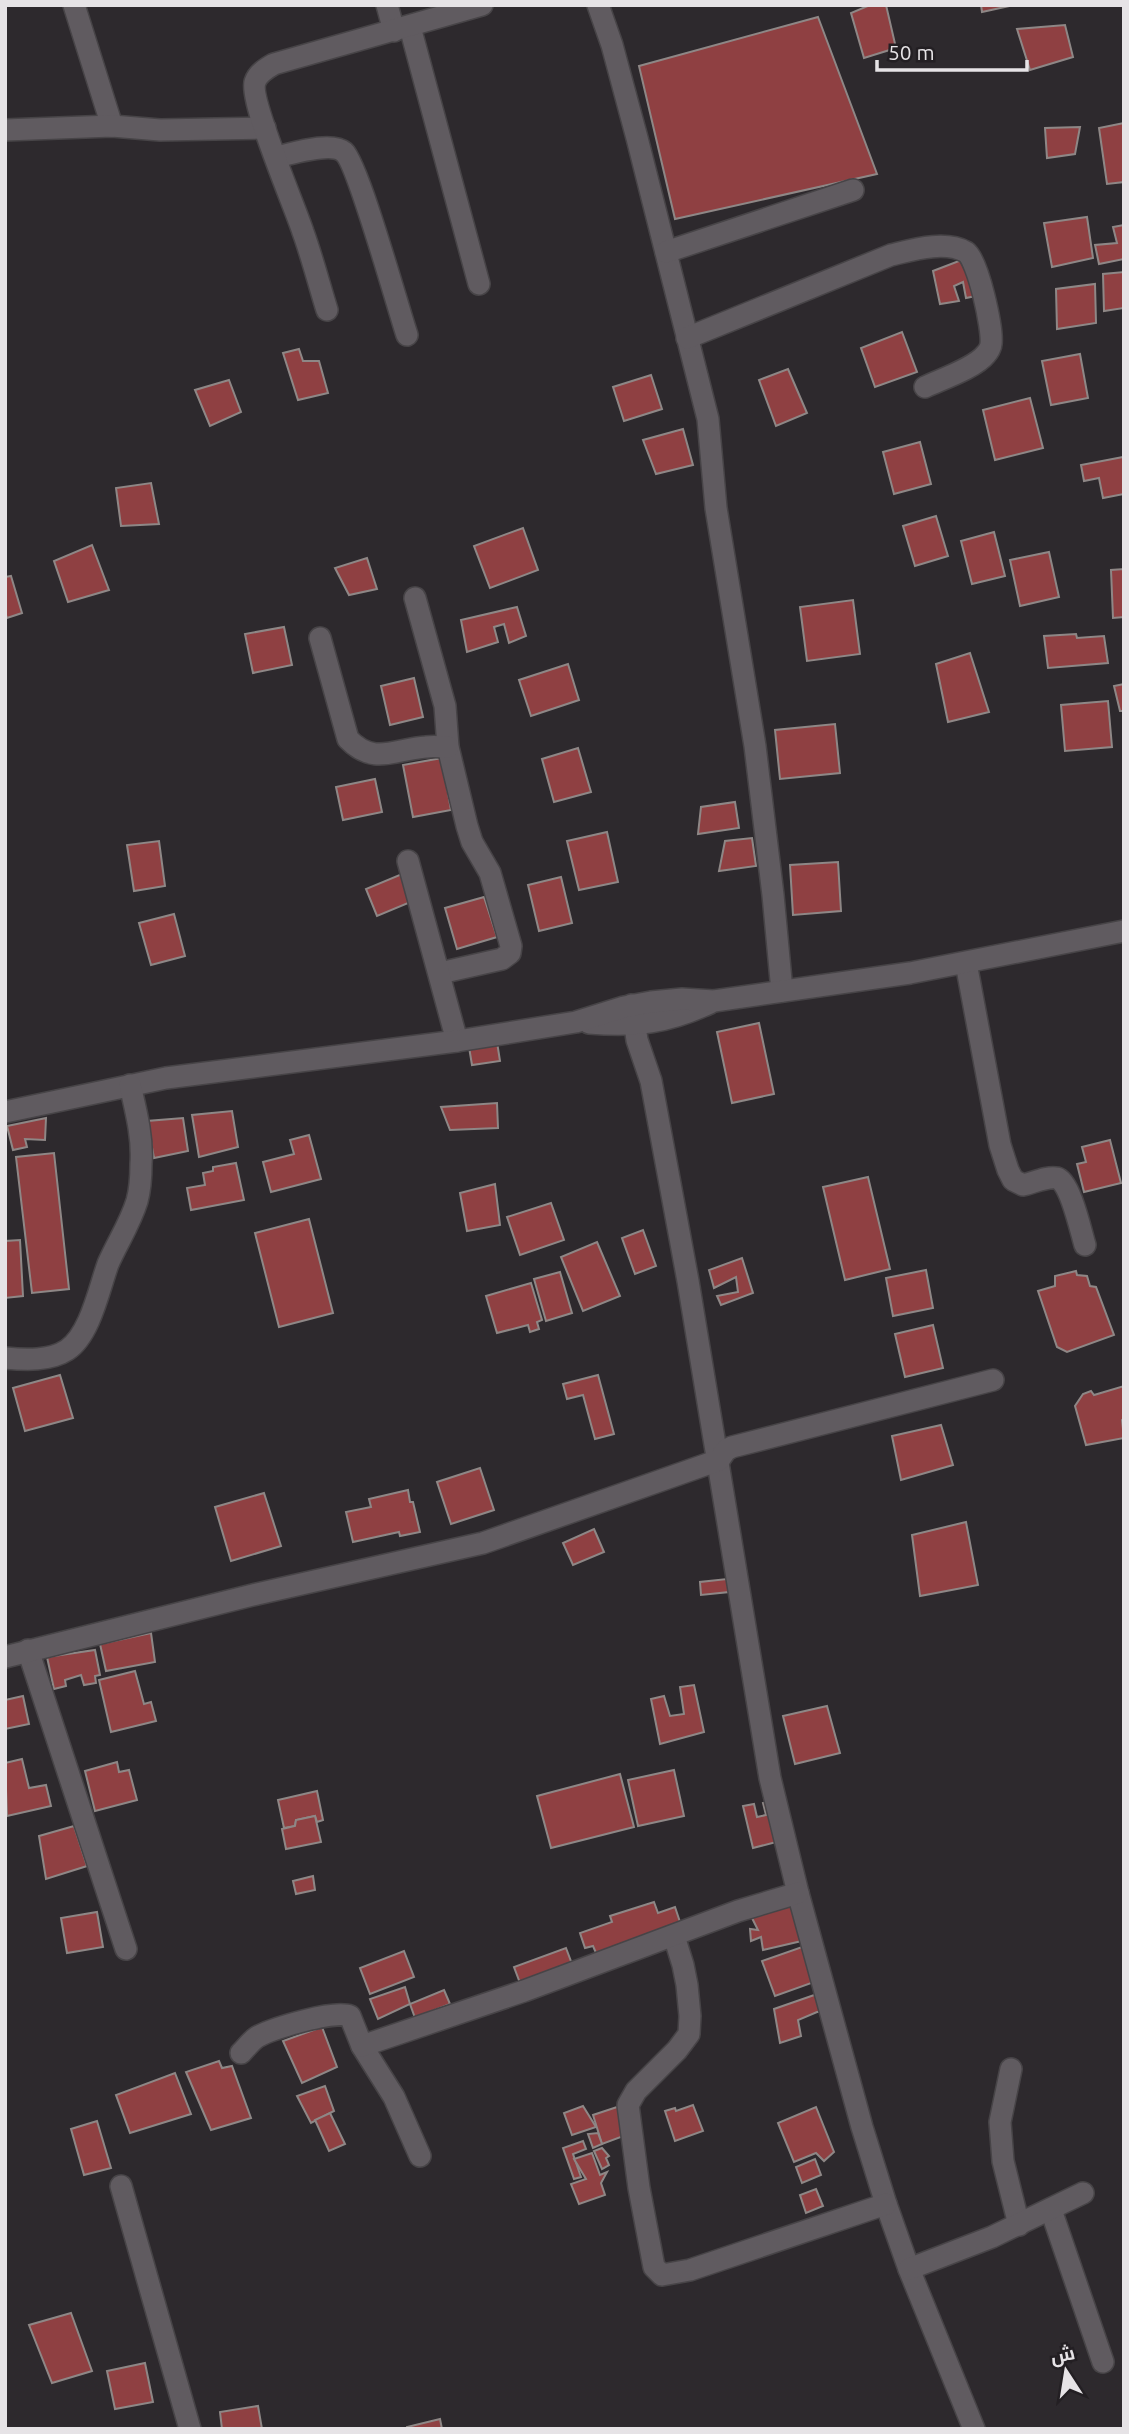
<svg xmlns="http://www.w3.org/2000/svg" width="1129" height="2434" viewBox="0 0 1129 2434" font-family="Ubuntu,Cairo,sans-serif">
  <rect width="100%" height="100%" fill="#2d292d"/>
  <g fill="#8f4042" stroke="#8e8786" stroke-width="2">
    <path d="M 870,5 L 886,5 L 896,48 L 864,58 L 851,13 Z"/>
    <path d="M 981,5 L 1014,5 L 982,12 Z"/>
    <path d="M 818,17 L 877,174 L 675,219 L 639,66 Z"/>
    <path d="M 1065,25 L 1073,57 L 1030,70 L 1017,29 Z"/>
    <path d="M 1124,123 L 1124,182 L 1107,184 L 1099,128 Z"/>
    <path d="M 1080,127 L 1075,154 L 1047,158 L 1045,128 Z"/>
    <path d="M 1087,217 L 1093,258 L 1052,267 L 1044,223 Z"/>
    <path d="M 1124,225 L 1124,259 L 1099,264 L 1095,245 L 1117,243 L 1113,227 Z"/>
    <path d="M 964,259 L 976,296 L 966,298 L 963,282 L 954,286 L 959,301 L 940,304 L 933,271 Z"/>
    <path d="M 1124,272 L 1124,308 L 1104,311 L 1103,274 Z"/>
    <path d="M 1095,284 L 1096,323 L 1057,329 L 1056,289 Z"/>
    <path d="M 902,332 L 917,372 L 875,387 L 861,348 Z"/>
    <path d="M 299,349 L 303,361 L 319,361 L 328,393 L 298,400 L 283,353 Z"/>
    <path d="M 1080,354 L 1088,398 L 1051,405 L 1042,361 Z"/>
    <path d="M 788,369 L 807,413 L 776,426 L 759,380 Z"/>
    <path d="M 651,375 L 662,409 L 624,421 L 613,387 Z"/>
    <path d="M 229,380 L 241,412 L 210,426 L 195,390 Z"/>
    <path d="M 1030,398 L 1043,448 L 995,460 L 983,410 Z"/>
    <path d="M 683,429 L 693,465 L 656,474 L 643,440 Z"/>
    <path d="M 920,442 L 931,484 L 894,494 L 883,452 Z"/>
    <path d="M 1123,457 L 1124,494 L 1103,498 L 1099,478 L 1084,481 L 1081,465 Z"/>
    <path d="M 151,483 L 159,524 L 121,526 L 116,488 Z"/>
    <path d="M 936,516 L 948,556 L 915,566 L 903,526 Z"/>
    <path d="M 523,528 L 538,570 L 490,588 L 474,546 Z"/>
    <path d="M 994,532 L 1005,576 L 972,584 L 961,541 Z"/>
    <path d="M 92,545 L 109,590 L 68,602 L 54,561 Z"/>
    <path d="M 1049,552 L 1059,597 L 1020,606 L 1010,560 Z"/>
    <path d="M 367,558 L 377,589 L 349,595 L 335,568 Z"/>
    <path d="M 1124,569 L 1124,617 L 1113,618 L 1111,570 Z"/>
    <path d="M 11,576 L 22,613 L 7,618 L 5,612 L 5,577 Z"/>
    <path d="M 853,600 L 860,654 L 807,661 L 800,607 Z"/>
    <path d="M 517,607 L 526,636 L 509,643 L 504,624 L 494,627 L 498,642 L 467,652 L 461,620 Z"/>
    <path d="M 284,627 L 292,665 L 253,673 L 245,634 Z"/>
    <path d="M 1076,634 L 1077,638 L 1104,636 L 1108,663 L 1048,668 L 1044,636 Z"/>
    <path d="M 970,653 L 989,712 L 948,722 L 936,664 Z"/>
    <path d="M 568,664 L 579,700 L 531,716 L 519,680 Z"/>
    <path d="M 414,678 L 423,717 L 390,725 L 381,686 Z"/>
    <path d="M 1124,684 L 1124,711 L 1120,711 L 1114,686 Z"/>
    <path d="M 1108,701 L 1112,747 L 1065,751 L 1061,705 Z"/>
    <path d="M 835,724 L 840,773 L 780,779 L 775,730 Z"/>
    <path d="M 578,748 L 591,792 L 554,802 L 542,759 Z"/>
    <path d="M 442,758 L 451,810 L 413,817 L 403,765 Z"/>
    <path d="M 375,779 L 382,812 L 343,820 L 336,787 Z"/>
    <path d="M 735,802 L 739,828 L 698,834 L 701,807 Z"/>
    <path d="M 607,832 L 618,882 L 579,890 L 567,841 Z"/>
    <path d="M 752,838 L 756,866 L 719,871 L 725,841 Z"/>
    <path d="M 159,841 L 165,886 L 134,891 L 127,845 Z"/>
    <path d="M 838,862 L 841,911 L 793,915 L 790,865 Z"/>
    <path d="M 402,874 L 413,901 L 377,916 L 366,889 Z"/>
    <path d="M 561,877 L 572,923 L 539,931 L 528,885 Z"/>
    <path d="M 484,897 L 497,937 L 457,949 L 445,908 Z"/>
    <path d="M 174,914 L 185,956 L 151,965 L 139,923 Z"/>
    <path d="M 759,1023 L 774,1094 L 732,1103 L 717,1032 Z"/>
    <path d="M 497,1042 L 500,1061 L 472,1065 L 469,1047 Z"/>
    <path d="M 497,1103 L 498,1128 L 450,1130 L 441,1107 Z"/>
    <path d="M 232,1111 L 238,1147 L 199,1157 L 192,1115 Z"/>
    <path d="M 46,1118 L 45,1140 L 25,1139 L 27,1147 L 13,1150 L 7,1126 Z"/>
    <path d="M 183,1118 L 188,1151 L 154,1158 L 147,1121 Z"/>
    <path d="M 309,1135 L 321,1179 L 271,1192 L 263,1162 L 294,1154 L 290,1140 Z"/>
    <path d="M 1110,1140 L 1121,1183 L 1084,1192 L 1077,1164 L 1086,1162 L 1082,1147 Z"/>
    <path d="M 54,1153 L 69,1289 L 32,1293 L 16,1157 Z"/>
    <path d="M 236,1163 L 244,1200 L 191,1210 L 187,1188 L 205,1185 L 203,1173 L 213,1171 L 213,1167 Z"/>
    <path d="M 868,1177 L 890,1269 L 845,1280 L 823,1187 Z"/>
    <path d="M 495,1184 L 500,1225 L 467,1231 L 460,1193 Z"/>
    <path d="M 551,1203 L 564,1240 L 520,1255 L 507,1217 Z"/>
    <path d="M 309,1219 L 333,1313 L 279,1327 L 255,1233 Z"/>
    <path d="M 643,1230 L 656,1266 L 635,1274 L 622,1238 Z"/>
    <path d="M 20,1240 L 23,1296 L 5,1298 L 5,1241 Z"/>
    <path d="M 597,1242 L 620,1296 L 583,1311 L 561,1257 Z"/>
    <path d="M 742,1258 L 753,1293 L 721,1305 L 717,1296 L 738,1292 L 736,1277 L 714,1288 L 709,1270 Z"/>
    <path d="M 926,1270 L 933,1308 L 893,1316 L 886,1278 Z"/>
    <path d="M 1076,1271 L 1077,1275 L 1087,1276 L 1090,1286 L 1096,1287 L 1114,1335 L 1067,1352 L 1057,1347 L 1038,1291 L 1055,1286 L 1055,1276 Z"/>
    <path d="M 560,1272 L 572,1313 L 546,1321 L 534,1279 Z"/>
    <path d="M 531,1283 L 542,1320 L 537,1322 L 539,1329 L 530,1332 L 528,1325 L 497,1333 L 486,1296 Z"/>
    <path d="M 933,1325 L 943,1368 L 905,1377 L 895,1334 Z"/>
    <path d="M 60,1375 L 73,1418 L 25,1431 L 13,1388 Z"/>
    <path d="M 598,1375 L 614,1434 L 595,1439 L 583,1395 L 567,1399 L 563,1384 Z"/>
    <path d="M 1124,1386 L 1124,1419 L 1122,1420 L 1124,1438 L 1086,1445 L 1075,1406 L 1083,1394 L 1091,1391 L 1094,1395 Z"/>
    <path d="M 941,1425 L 953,1465 L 901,1480 L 892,1436 Z"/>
    <path d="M 480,1468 L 494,1510 L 451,1524 L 437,1482 Z"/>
    <path d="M 408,1490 L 410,1502 L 413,1502 L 420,1532 L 400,1536 L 399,1532 L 353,1542 L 346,1512 L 371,1507 L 369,1499 Z"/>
    <path d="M 264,1493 L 281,1546 L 231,1561 L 215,1507 Z"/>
    <path d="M 966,1522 L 978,1585 L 920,1596 L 912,1535 Z"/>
    <path d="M 594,1529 L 604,1552 L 573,1565 L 563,1543 Z"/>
    <path d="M 727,1579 L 729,1592 L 701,1595 L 700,1582 Z"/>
    <path d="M 151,1633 L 155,1662 L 106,1671 L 100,1644 Z"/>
    <path d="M 95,1650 L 100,1675 L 95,1676 L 96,1683 L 84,1685 L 81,1675 L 65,1680 L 66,1686 L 54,1689 L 47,1657 Z"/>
    <path d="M 135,1671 L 144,1704 L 151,1702 L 156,1721 L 111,1732 L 99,1680 Z"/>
    <path d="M 694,1685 L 704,1732 L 660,1744 L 651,1699 L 664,1696 L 670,1716 L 684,1714 L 680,1687 Z"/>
    <path d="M 23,1696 L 29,1724 L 5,1729 L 5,1700 Z"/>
    <path d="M 827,1706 L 840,1753 L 795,1764 L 783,1716 Z"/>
    <path d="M 22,1759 L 29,1788 L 46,1785 L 51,1806 L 7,1816 L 5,1763 Z"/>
    <path d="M 117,1762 L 119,1772 L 129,1770 L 137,1800 L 95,1811 L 85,1771 Z"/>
    <path d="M 674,1770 L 684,1816 L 638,1826 L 628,1780 Z"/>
    <path d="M 620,1774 L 634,1827 L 551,1848 L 537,1796 Z"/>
    <path d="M 317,1791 L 323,1820 L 317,1822 L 315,1816 L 296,1820 L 295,1826 L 284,1828 L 278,1800 Z"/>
    <path d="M 771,1801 L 780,1841 L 753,1848 L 743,1806 L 754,1804 L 757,1817 L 766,1815 L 763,1803 Z"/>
    <path d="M 315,1816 L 321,1842 L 286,1849 L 282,1829 L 295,1826 L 296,1820 Z"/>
    <path d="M 74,1826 L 87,1866 L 46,1879 L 39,1836 Z"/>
    <path d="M 313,1876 L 315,1890 L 296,1894 L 293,1881 Z"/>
    <path d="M 654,1902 L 658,1913 L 675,1907 L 681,1925 L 596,1953 L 593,1946 L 585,1948 L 580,1933 L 612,1922 L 610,1916 Z"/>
    <path d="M 792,1903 L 806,1940 L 763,1950 L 761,1937 L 751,1941 L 750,1929 L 758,1930 L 751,1916 Z"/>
    <path d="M 97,1912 L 103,1947 L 67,1953 L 61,1918 Z"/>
    <path d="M 805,1946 L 817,1981 L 775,1996 L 762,1961 Z"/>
    <path d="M 566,1948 L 572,1964 L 520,1983 L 514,1967 Z"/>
    <path d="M 404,1951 L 414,1977 L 370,1994 L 360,1968 Z"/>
    <path d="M 405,1987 L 410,2004 L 378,2019 L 370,1999 Z"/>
    <path d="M 444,1990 L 450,2004 L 415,2018 L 410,2004 Z"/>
    <path d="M 820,1993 L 831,2011 L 817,2012 L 798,2020 L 801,2036 L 780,2043 L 774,2009 Z"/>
    <path d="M 322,2027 L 337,2067 L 302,2083 L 283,2041 Z"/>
    <path d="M 219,2061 L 222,2068 L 232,2066 L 251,2118 L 211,2130 L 186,2072 Z"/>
    <path d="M 175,2073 L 191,2114 L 130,2133 L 116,2095 Z"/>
    <path d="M 325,2086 L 334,2111 L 311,2123 L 297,2096 Z"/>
    <path d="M 693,2105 L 703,2131 L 675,2141 L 665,2111 L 675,2108 L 676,2111 Z"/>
    <path d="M 583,2106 L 596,2127 L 572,2135 L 564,2113 Z"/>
    <path d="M 620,2106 L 629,2134 L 602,2144 L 593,2115 Z"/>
    <path d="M 816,2107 L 834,2152 L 824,2161 L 816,2153 L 794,2162 L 778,2123 Z"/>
    <path d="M 330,2113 L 345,2144 L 329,2151 L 315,2120 Z"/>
    <path d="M 97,2121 L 111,2168 L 84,2175 L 71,2129 Z"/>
    <path d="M 598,2133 L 602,2144 L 593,2148 L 588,2134 Z"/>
    <path d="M 583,2141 L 586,2149 L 573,2154 L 581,2177 L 574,2179 L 563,2148 Z"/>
    <path d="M 602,2148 L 609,2156 L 606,2158 L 609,2165 L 602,2169 L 594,2151 Z"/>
    <path d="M 592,2153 L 600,2175 L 607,2172 L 601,2183 L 605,2195 L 579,2204 L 571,2184 L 586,2179 L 574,2159 Z"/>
    <path d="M 815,2159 L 821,2175 L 802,2183 L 796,2167 Z"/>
    <path d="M 816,2189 L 823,2206 L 806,2213 L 800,2195 Z"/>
    <path d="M 71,2313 L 92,2371 L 52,2383 L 29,2325 Z"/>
    <path d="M 145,2363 L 153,2402 L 115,2409 L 107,2371 Z"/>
    <path d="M 258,2406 L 262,2429 L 222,2429 L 220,2412 Z"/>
    <path d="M 440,2419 L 442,2429 L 407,2429 L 407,2427 Z"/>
  </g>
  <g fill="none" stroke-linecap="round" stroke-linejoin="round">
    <g stroke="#474447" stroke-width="24">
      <g id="minor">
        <path d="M 74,5 L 112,126"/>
        <path d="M 387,5 L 394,31"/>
        <path d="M 598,5 L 612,45 L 637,138 L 708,419 L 716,508 L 755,746 L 773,895 L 782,991"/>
        <path d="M 410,27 L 479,284"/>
        <path d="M 5,130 L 112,126 L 160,130 L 265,128"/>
        <path d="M 276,157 C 291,154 331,141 344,152 C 358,164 398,308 407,335"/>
        <path d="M 666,252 L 853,190"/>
        <path d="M 327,310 C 319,284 312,257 303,232 C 295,207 249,100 255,82 C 258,73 267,68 274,64 L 482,5"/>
        <path d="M 687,338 L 891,255 C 912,250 945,240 966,252 C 978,260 993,329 991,344 C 991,347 988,352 986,354 C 975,368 942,379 925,387"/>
        <path d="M 415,598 L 445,706 L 448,747 L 467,826 L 472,842 L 490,873 L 511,946 L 510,953 L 502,959 L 440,973"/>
        <path d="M 320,638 L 348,739 C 374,766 395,749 426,747 C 433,746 441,747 448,747"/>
        <path d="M 408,861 L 457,1041"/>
        <path d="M 966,963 L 1000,1145 L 1008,1170 L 1013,1180 L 1023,1185 C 1033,1183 1047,1176 1057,1178 C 1070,1181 1081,1232 1085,1245"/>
        <path d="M 632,1005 L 637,1040 L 651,1081 L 688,1281 L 770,1778 L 798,1893 L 862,2127 L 886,2204 L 909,2269 L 974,2429"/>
        <path d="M 589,1023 C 636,1027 667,1023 710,1003"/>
        <path d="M 5,1112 L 166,1078 L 457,1041 L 576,1022 L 624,1007 L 651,1002 L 682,999 L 714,1001 L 910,973 L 1124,931"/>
        <path d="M 5,1358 C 26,1360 50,1361 67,1350 C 90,1335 99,1289 108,1264 C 117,1243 130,1224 137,1201 C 140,1190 141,1176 141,1164 C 143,1138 136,1111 130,1085"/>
        <path d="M 28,1650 L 126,1949"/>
        <path d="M 5,1657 L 257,1594 L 483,1543 L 719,1460 L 726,1450 L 732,1447 L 993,1380"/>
        <path d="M 674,1936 L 683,1965 L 687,1985 L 690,2016 L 689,2034 L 677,2050 L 636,2091 L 628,2105 L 639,2188 L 654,2267 L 662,2275 L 690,2270 L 886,2204"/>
        <path d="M 362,2046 L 394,2097 L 420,2156"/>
        <path d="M 241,2053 C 246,2048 251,2041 257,2037 C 273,2028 334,2010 350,2016 L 362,2046 L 524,1991 L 738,1911 L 798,1893"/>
        <path d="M 1011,2069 L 1000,2122 L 1003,2161 L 1019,2225"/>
        <path d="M 121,2186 L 190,2429"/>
        <path d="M 1051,2210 L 1103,2362"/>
        <path d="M 909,2269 L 992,2237 L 1083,2193"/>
      </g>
    </g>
    <use href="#minor" stroke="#605b60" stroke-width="21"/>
  </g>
  <rect width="1129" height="2434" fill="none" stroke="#e6e3e6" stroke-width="14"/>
  <g transform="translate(1066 2371) rotate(348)" stroke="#231f23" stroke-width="5" paint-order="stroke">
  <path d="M0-5L12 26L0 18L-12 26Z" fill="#e6e3e6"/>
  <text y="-10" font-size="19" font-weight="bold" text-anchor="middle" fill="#e6e3e6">ش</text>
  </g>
  <path d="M877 60v10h150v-10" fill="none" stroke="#e6e3e6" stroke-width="3.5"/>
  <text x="888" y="60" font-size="21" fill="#e6e3e6" stroke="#231f23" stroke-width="5" paint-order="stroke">50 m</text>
</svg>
